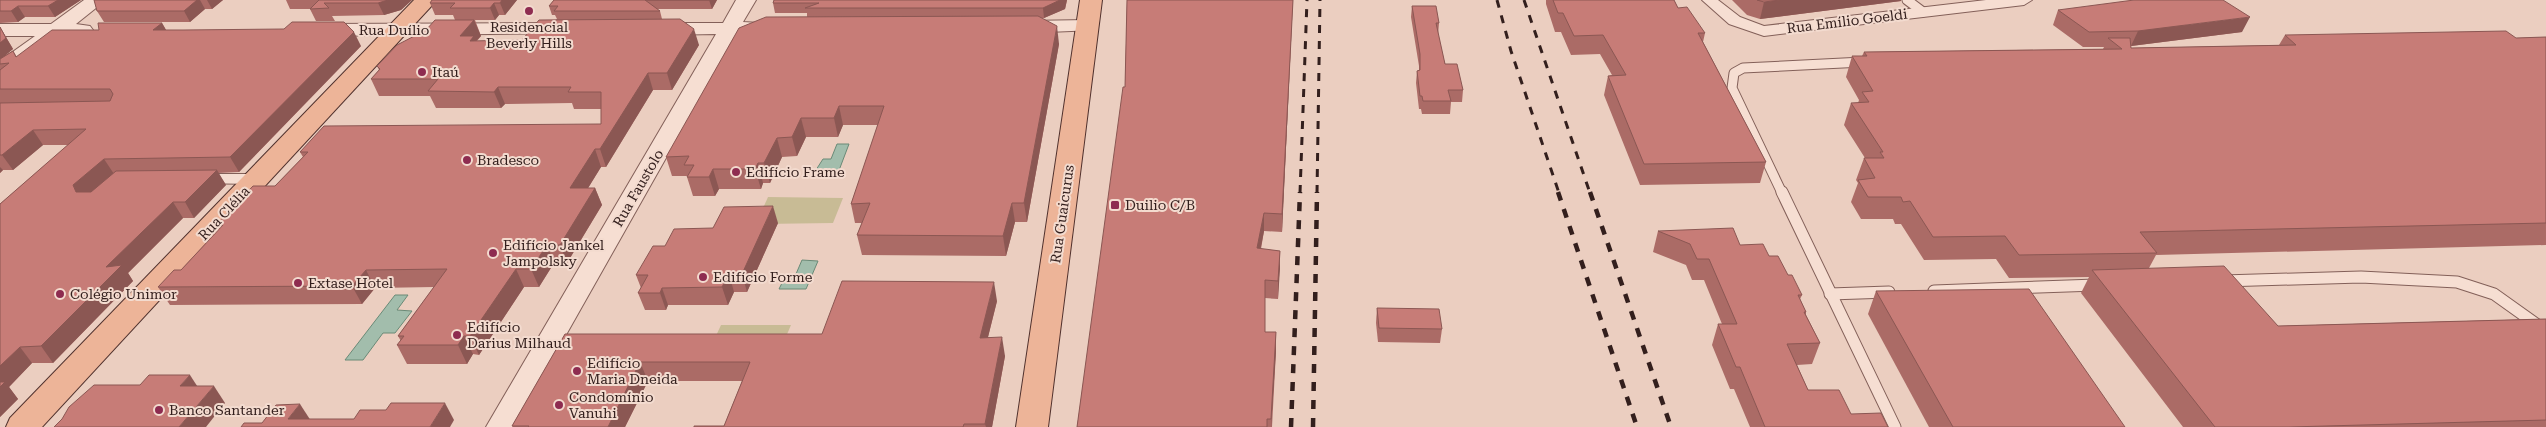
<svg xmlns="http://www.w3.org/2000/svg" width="2546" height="427" viewBox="0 0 2546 427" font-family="'Roboto Serif',serif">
  <rect width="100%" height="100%" fill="#ebcec0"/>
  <g fill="#c8bb95">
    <path d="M 768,197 L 843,198 L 833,223 L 756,224 Z"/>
    <path d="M 721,325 L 791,325 L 779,353 L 708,353 Z"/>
  </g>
  <g fill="#a2bdac" stroke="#6a8a77">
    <path d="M 837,144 L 849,144 L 838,173 L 814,173 L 823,159 L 831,159 Z"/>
    <path d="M 802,260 L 818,261 L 806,289 L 779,289 L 786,275 L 796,274 Z"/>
    <path d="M 395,295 L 408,295 L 397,310 L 412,311 L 395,333 L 383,333 L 363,360 L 345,360 Z"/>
  </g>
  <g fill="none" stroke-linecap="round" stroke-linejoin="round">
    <g stroke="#836059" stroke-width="11">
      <g id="service-far1">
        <path d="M 1907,0 L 1923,12"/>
        <path d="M 1782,193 L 1732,88 L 1734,73 L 1743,68 L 1863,62"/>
      </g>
    </g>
    <g stroke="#836059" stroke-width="13">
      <g id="service">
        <path d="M 1782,192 L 1895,427"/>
        <path d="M 2223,281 L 2361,277 L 2457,282 L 2494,294 L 2546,331"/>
        <path d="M 1934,291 L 2096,285"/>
        <path d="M 1830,294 L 1889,292"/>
      </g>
    </g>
    <g stroke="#836059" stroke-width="2">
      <g id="minor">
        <path d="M 1702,0 L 1718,0 L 1740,17 L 1764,26 L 1986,0 L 2032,0 L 2024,5 L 1764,36 L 1729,24 Z"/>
        <path d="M 197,174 L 257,174 L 263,175 L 266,179 L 263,183 L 257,184 L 191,183 L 188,179 L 191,175 Z"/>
      </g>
    </g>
    <g stroke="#836059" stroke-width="2">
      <g id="tertiary">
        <path d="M 84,0 L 106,0 L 76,24 L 90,26 L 93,30 L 90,34 L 60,36 L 7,75 L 0,77 L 0,61 L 35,36 L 0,36 L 0,24 L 51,24 Z"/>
        <path d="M 736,0 L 756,0 L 743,22 L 778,24 L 781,28 L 778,32 L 736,34 L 514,427 L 486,427 L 716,34 L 662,35 L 655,33 L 652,29 L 655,25 L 662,23 L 723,23 Z"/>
        <path d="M 1088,20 L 1095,22 L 1098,26 L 1095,30 L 1024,33 L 1017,31 L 1014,27 L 1017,23 L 1024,21 Z"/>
        <path d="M 563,23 L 570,25 L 573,29 L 570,33 L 322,36 L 315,34 L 312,30 L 315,26 L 322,24 Z"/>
      </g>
    </g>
    <g stroke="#50312d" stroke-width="2">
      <g id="primary">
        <path d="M 414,0 L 437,0 L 42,427 L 6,427 L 10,418 Z"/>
        <path d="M 1080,0 L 1102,0 L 1048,427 L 1016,427 Z"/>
      </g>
    </g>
    <use href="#service-far1" stroke="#f6ded2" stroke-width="9"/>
    <use href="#service" stroke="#f6ded2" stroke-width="11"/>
    <use href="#minor" fill="#f6ded2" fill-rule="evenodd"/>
    <use href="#tertiary" fill="#f6ded2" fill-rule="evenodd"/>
    <use href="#primary" fill="#edb498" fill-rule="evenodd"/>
    <g stroke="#331f1d" stroke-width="3" stroke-dasharray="8 8" stroke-linecap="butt">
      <path d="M 1497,0 L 1511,51 L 1559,193"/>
      <path d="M 1524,0 L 1590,193"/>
      <path d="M 1300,193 L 1307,0"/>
      <path d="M 1317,193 L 1320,0"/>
    </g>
    <g stroke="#331f1d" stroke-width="4.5" stroke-dasharray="9 9" stroke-linecap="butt">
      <path d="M 1558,192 L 1637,427"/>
      <path d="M 1590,192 L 1671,427"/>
      <path d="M 1291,427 L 1300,192"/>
      <path d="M 1313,427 L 1317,192"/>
    </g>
  </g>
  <g fill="#ab6b66">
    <path d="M 0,0 L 81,0 L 55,17 L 25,17 L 18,22 L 0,23 Z"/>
    <path d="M 94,0 L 223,0 L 212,9 L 205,9 L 190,22 L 104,22 L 97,11 Z"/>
    <path d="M 286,0 L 412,0 L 401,10 L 384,15 L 332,16 L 335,21 L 316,21 L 310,9 L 290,9 Z"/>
    <path d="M 432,0 L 517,0 L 505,15 L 499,15 L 495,20 L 475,20 L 481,36 L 477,41 L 522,40 L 557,19 L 555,15 L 552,15 L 549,6 L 554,0 L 717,0 L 712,9 L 657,9 L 660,11 L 662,19 L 699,45 L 672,90 L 653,90 L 606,167 L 601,167 L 588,188 L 595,188 L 602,205 L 567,263 L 554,263 L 539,287 L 524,287 L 479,355 L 473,354 L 467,364 L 407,364 L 397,345 L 401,341 L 398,336 L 434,287 L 375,288 L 362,304 L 170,305 L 158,287 L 181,270 L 219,229 L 216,225 L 275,186 L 303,157 L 300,152 L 601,124 L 601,109 L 574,109 L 572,103 L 505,104 L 501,108 L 436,108 L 430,96 L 379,96 L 371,79 L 379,70 L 377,66 L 455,20 L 453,15 L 435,15 L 430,3 Z"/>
    <path d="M 774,0 L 1067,0 L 1065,9 L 1044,18 L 1042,18 L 1059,44 L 1027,222 L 1015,222 L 1006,256 L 862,255 L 857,235 L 862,223 L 855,223 L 851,204 L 878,125 L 843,125 L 838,137 L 806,137 L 797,156 L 782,157 L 770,183 L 763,183 L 761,189 L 719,189 L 715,196 L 693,196 L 687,177 L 688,176 L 672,176 L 666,157 L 807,17 L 807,13 L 775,13 L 773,3 Z"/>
    <path d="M 1127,0 L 1293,0 L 1282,232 L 1264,231 L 1261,249 L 1280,251 L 1278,299 L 1265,298 L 1265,332 L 1276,332 L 1276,351 L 1272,427 L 1077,427 L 1125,87 Z"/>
    <path d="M 1546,0 L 1674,0 L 1678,8 L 1705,33 L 1703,42 L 1766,162 L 1760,183 L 1640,185 L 1604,95 L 1608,76 L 1612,75 L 1600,54 L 1571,55 L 1561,32 L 1555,32 L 1546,4 Z"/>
    <path d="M 1732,0 L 1901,0 L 1901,1 L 1760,19 L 1747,15 Z"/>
    <path d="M 1412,6 L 1439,23 L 1438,35 L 1445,64 L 1463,90 L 1462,102 L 1451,102 L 1450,114 L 1422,114 L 1421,109 L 1419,109 L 1416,83 L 1417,71 L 1419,70 L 1419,66 L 1411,17 Z"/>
    <path d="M 2058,10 L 2242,32 L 2131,46 L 2131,48 L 2279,45 L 2285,35 L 2516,38 L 2546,37 L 2546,245 L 2156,255 L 2149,268 L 2278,326 L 2546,319 L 2546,427 L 2183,427 L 2081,293 L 2089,277 L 2009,278 L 1996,259 L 1924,260 L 1901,224 L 1895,224 L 1893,219 L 1861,219 L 1851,202 L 1858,183 L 1856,180 L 1864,158 L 1865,158 L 1844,125 L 1851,103 L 1858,103 L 1859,100 L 1846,77 L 1852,56 L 1862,56 L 1864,52 L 2103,49 L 2104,47 L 2083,47 L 2053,25 Z"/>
    <path d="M 162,23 L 166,30 L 361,46 L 239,172 L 218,173 L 226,185 L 194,218 L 183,218 L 128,273 L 133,281 L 53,363 L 32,363 L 9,387 L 18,399 L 0,417 L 0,204 L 68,145 L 43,145 L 13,170 L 3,170 L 0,173 L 0,27 L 13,49 L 4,56 L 13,51 L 17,57 L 99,30 Z"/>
    <path d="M 778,223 L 747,292 L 734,292 L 728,305 L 668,305 L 666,310 L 645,310 L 638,293 L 641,288 L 636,275 L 713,228 Z"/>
    <path d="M 1658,231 L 1740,245 L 1769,256 L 1788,275 L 1802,295 L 1800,299 L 1806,312 L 1806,315 L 1820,343 L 1812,364 L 1797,365 L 1808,390 L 1851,414 L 1888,427 L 1750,427 L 1734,389 L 1730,389 L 1712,345 L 1718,324 L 1722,324 L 1704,280 L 1692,280 L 1686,265 L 1653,252 Z"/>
    <path d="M 1876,291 L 2125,427 L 1929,427 L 1868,314 Z"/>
    <path d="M 997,301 L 988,337 L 1005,356 L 992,427 L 694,427 L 724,426 L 742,381 L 648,381 L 625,427 L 513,427 L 512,426 L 565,334 L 822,334 Z"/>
    <path d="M 1377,308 L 1442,329 L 1440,343 L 1378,342 L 1376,323 Z"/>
  </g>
  <g fill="#8b5753">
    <path d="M 58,0 L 81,0 L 55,17 L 48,6 Z"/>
    <path d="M 197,0 L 200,0 L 205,9 L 190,22 L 184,11 Z"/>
    <path d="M 207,0 L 223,0 L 212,9 Z"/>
    <path d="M 388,0 L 412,0 L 401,10 L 384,15 L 378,3 Z"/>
    <path d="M 502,0 L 517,0 L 505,15 L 500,3 Z"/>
    <path d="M 709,0 L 717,0 L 712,9 Z"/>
    <path d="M 1060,0 L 1067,0 L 1065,9 L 1044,18 L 1043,8 Z"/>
    <path d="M 1293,0 L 1282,232 L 1282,214 Z"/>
    <path d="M 1780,0 L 1901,0 L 1901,1 L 1760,19 L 1764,2 Z"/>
    <path d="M 494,3 L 499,15 L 495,20 L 490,8 Z"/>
    <path d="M 18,6 L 25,17 L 18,22 L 11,11 Z"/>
    <path d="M 2250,17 L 2242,32 L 2131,46 L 2138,31 Z"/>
    <path d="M 474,20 L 481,36 L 476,41 L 481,52 L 460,36 Z"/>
    <path d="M 162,23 L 170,37 L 153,30 Z"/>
    <path d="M 1057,26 L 1059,44 L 1027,222 L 1024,203 Z"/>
    <path d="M 0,27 L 13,49 L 0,60 Z"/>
    <path d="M 694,29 L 699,45 L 672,90 L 667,73 Z"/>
    <path d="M 354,32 L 361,46 L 239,172 L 230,157 Z"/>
    <path d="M 648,73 L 653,90 L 606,167 L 600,149 Z"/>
    <path d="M 498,87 L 505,104 L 501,108 L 494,92 Z"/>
    <path d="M 839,106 L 843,125 L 838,137 L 834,118 Z"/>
    <path d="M 801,118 L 806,137 L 797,156 L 792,137 Z"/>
    <path d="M 33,130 L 43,145 L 13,170 L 2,155 Z"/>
    <path d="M 777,138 L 782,157 L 770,183 L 764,163 Z"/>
    <path d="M 595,149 L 601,167 L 577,206 L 570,188 Z"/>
    <path d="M 104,159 L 114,174 L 87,208 L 76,192 L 73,185 Z"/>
    <path d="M 758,163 L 763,183 L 761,189 L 755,169 Z"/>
    <path d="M 0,167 L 3,170 L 0,173 Z"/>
    <path d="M 713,169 L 719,189 L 715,196 L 709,177 Z"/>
    <path d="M 217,170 L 226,185 L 194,218 L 185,202 Z"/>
    <path d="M 595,188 L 602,205 L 567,263 L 560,245 Z"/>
    <path d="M 173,202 L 183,218 L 128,273 L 133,281 L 53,363 L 41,346 L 106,267 Z"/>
    <path d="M 1012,203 L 1015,222 L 1006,256 L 1003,236 Z"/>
    <path d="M 773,206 L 778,223 L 747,292 L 742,274 Z"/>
    <path d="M 1264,213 L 1264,231 L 1257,267 L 1257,248 Z"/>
    <path d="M 547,245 L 554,263 L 539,287 L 531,269 Z"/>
    <path d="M 1280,251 L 1280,269 L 1278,299 L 1278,281 Z"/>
    <path d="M 516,269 L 524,287 L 479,355 L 470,336 Z"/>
    <path d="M 366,270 L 375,288 L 362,304 L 352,286 Z"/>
    <path d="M 729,274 L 734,292 L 728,305 L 722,287 Z"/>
    <path d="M 994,282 L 997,301 L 983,357 L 980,338 Z"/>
    <path d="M 662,288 L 668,305 L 666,310 L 660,293 Z"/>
    <path d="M 1276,332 L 1276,351 L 1271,427 L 1271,419 Z"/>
    <path d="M 464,336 L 473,354 L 467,364 L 458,345 Z"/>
    <path d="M 1002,337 L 1005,356 L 992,427 L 986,427 L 985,424 Z"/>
    <path d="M 20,347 L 32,363 L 9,387 L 18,399 L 0,417 L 0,366 Z"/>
    <path d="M 640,362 L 648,381 L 625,427 L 608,427 Z"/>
    <path d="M 190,375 L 201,392 L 180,386 Z"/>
    <path d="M 214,386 L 225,403 L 206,427 L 179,427 Z"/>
    <path d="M 445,403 L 454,420 L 450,427 L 430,427 Z"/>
    <path d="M 300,404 L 311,421 L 288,419 Z"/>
  </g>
  <g fill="#c77c77" stroke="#8b5753">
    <path d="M 0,0 L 58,0 L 48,6 L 18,6 L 11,11 L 0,11 Z"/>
    <path d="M 94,0 L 197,0 L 184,11 L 97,11 Z"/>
    <path d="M 319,0 L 388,0 L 378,3 L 324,3 L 329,8 L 310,9 Z"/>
    <path d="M 432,0 L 502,0 L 500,3 L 494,3 L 490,8 L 450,8 L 455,3 L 430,3 Z"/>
    <path d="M 554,0 L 709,0 L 645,0 L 660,11 L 554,11 L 558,6 L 549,6 Z"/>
    <path d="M 774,0 L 1060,0 L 1043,8 L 805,8 L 819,3 L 773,3 Z"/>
    <path d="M 1127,0 L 1293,0 L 1282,214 L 1264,213 L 1257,248 L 1280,251 L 1278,281 L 1265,280 L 1265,332 L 1276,332 L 1271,419 L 1267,419 L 1267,427 L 1077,427 L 1123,87 L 1125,87 Z"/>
    <path d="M 1553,0 L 1674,0 L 1678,8 L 1687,7 L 1705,33 L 1698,33 L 1766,162 L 1644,164 L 1608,76 L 1626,75 L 1603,35 L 1574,36 L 1563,13 L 1558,13 Z"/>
    <path d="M 1757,0 L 1780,0 L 1764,2 Z"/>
    <path d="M 2134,0 L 2223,0 L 2250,17 L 2138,31 L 2089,32 L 2058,10 Z"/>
    <path d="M 1412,6 L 1436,6 L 1439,23 L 1436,23 L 1445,64 L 1457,64 L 1463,90 L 1448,90 L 1451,101 L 1423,101 L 1422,96 L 1420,96 L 1417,71 L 1420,70 L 1420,54 Z"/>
    <path d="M 1038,16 L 1057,26 L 1024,203 L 1012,203 L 1003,236 L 857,235 L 870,203 L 851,204 L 884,106 L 839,106 L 834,118 L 801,118 L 792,137 L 777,138 L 764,163 L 758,163 L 755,169 L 713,169 L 709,177 L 687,177 L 694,165 L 684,165 L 689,156 L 666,157 L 739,28 L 766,17 Z"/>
    <path d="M 680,19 L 694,29 L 667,73 L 648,73 L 600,149 L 595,149 L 570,188 L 595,188 L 560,245 L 547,245 L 531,269 L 516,269 L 470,336 L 464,336 L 458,345 L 397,345 L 404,336 L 398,336 L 447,269 L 366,270 L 352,286 L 158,287 L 174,270 L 181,270 L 223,225 L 216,225 L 253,186 L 275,186 L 308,152 L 300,152 L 324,126 L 601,124 L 601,92 L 568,92 L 571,87 L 498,87 L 494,92 L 428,91 L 438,79 L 371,79 L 380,69 L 377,66 L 397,45 L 426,30 L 435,20 L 474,20 L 460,36 L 474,36 L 470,41 L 522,40 L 539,20 Z"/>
    <path d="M 292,22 L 344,22 L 354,32 L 230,157 L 104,159 L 73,185 L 76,192 L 91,192 L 116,171 L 217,170 L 185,202 L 173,202 L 106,267 L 122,265 L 41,346 L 20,347 L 0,366 L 0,204 L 86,129 L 33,130 L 2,155 L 0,155 L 0,103 L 110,101 L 113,94 L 110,89 L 0,89 L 0,70 L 9,63 L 0,64 L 0,59 L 13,51 L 16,57 L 52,30 L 99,30 L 98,23 L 162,23 L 153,30 L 183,30 L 284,29 Z"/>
    <path d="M 0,27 L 6,38 L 0,43 Z"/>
    <path d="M 2506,31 L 2516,38 L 2546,37 L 2546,223 L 2140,232 L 2157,253 L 2019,255 L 2005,236 L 1933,237 L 1910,201 L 1903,202 L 1901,197 L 1868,197 L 1858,180 L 1875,178 L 1864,158 L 1884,158 L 1880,152 L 1883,152 L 1851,103 L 1869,102 L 1862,92 L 1873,91 L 1852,56 L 1867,56 L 1864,52 L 2122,49 L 2108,38 L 2130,38 L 2131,48 L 2296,45 L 2285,35 Z"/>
    <path d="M 773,206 L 742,274 L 729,274 L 722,287 L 662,288 L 660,293 L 638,293 L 648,275 L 636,275 L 653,246 L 665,246 L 674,229 L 713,228 L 724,207 Z"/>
    <path d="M 1733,228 L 1740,245 L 1763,244 L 1769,256 L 1778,256 L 1788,275 L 1792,275 L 1802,295 L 1798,295 L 1806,312 L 1804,312 L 1820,343 L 1787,344 L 1808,390 L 1839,390 L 1851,414 L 1881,413 L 1888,427 L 1765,427 L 1740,367 L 1736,367 L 1718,324 L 1737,324 L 1709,259 L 1697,259 L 1690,244 L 1658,231 Z"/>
    <path d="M 2224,266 L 2278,326 L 2546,319 L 2546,420 L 2289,427 L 2215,427 L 2092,270 Z"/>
    <path d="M 842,281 L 994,282 L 980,338 L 1002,337 L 985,424 L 964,424 L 963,427 L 694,427 L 694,426 L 724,426 L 750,362 L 640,362 L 608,427 L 528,427 L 529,426 L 512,426 L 565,334 L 822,334 Z"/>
    <path d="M 2029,289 L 2125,427 L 1953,427 L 1876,291 Z"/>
    <path d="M 1377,308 L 1439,309 L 1442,329 L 1379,328 Z"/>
    <path d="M 149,375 L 190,375 L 180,386 L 214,386 L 179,427 L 54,427 L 62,419 L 69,407 L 94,385 L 140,385 Z"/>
    <path d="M 0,382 L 5,382 L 0,387 Z"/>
    <path d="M 391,403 L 445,403 L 430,427 L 241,427 L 244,423 L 262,423 L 276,405 L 300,404 L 288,419 L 354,419 L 360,410 L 386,410 Z"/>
  </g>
  <g fill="#8e2c50" stroke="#f3dbcf" stroke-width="2">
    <circle cx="529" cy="11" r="5"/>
    <circle cx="422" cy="72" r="5"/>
    <circle cx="467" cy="160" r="5"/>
    <circle cx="736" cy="172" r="5"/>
    <rect x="1110" y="200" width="10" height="10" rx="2.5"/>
    <circle cx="493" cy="253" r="5"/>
    <circle cx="703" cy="277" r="5"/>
    <circle cx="298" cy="283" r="5"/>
    <circle cx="60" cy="294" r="5"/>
    <circle cx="457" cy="335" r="5"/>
    <circle cx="577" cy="371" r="5"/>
    <circle cx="559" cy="405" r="5"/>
    <circle cx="159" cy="410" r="5"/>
  </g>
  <g text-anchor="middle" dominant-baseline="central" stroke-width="4" stroke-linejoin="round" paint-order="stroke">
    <g font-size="14" fill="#331f1d" stroke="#f3dbcf">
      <text transform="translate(1847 21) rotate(-7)">Rua Emílio Goeldi</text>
      <text x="394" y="30">Rua Duílio</text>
      <text transform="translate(638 188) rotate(-60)">Rua Faustolo</text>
      <text transform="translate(224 213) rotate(-47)">Rua Clélia</text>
      <text transform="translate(1062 214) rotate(-82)">Rua Guaicurus</text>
    </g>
    <g font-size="14" fill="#331f1d" stroke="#f3dbcf" text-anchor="start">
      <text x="529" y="27" text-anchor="middle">Residencial<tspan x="529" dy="16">Beverly Hills</tspan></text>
      <text x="432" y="72">Itaú</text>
      <text x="477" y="160">Bradesco</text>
      <text x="746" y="172">Edifício Frame</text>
      <text x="1125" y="205">Duilio C/B</text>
      <text x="503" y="245">Edifício Jankel<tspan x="503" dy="16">Jampolsky</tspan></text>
      <text x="713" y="277">Edifício Forme</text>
      <text x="308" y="283">Extase Hotel</text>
      <text x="70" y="294">Colégio Unimor</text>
      <text x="467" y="327">Edifício<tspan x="467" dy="16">Darius Milhaud</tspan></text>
      <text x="587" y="363">Edifício<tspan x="587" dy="16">Maria Dneida</tspan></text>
      <text x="569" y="397">Condomínio<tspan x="569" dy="16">Vanuhi</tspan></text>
      <text x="169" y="410">Banco Santander</text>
    </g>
  </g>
</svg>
